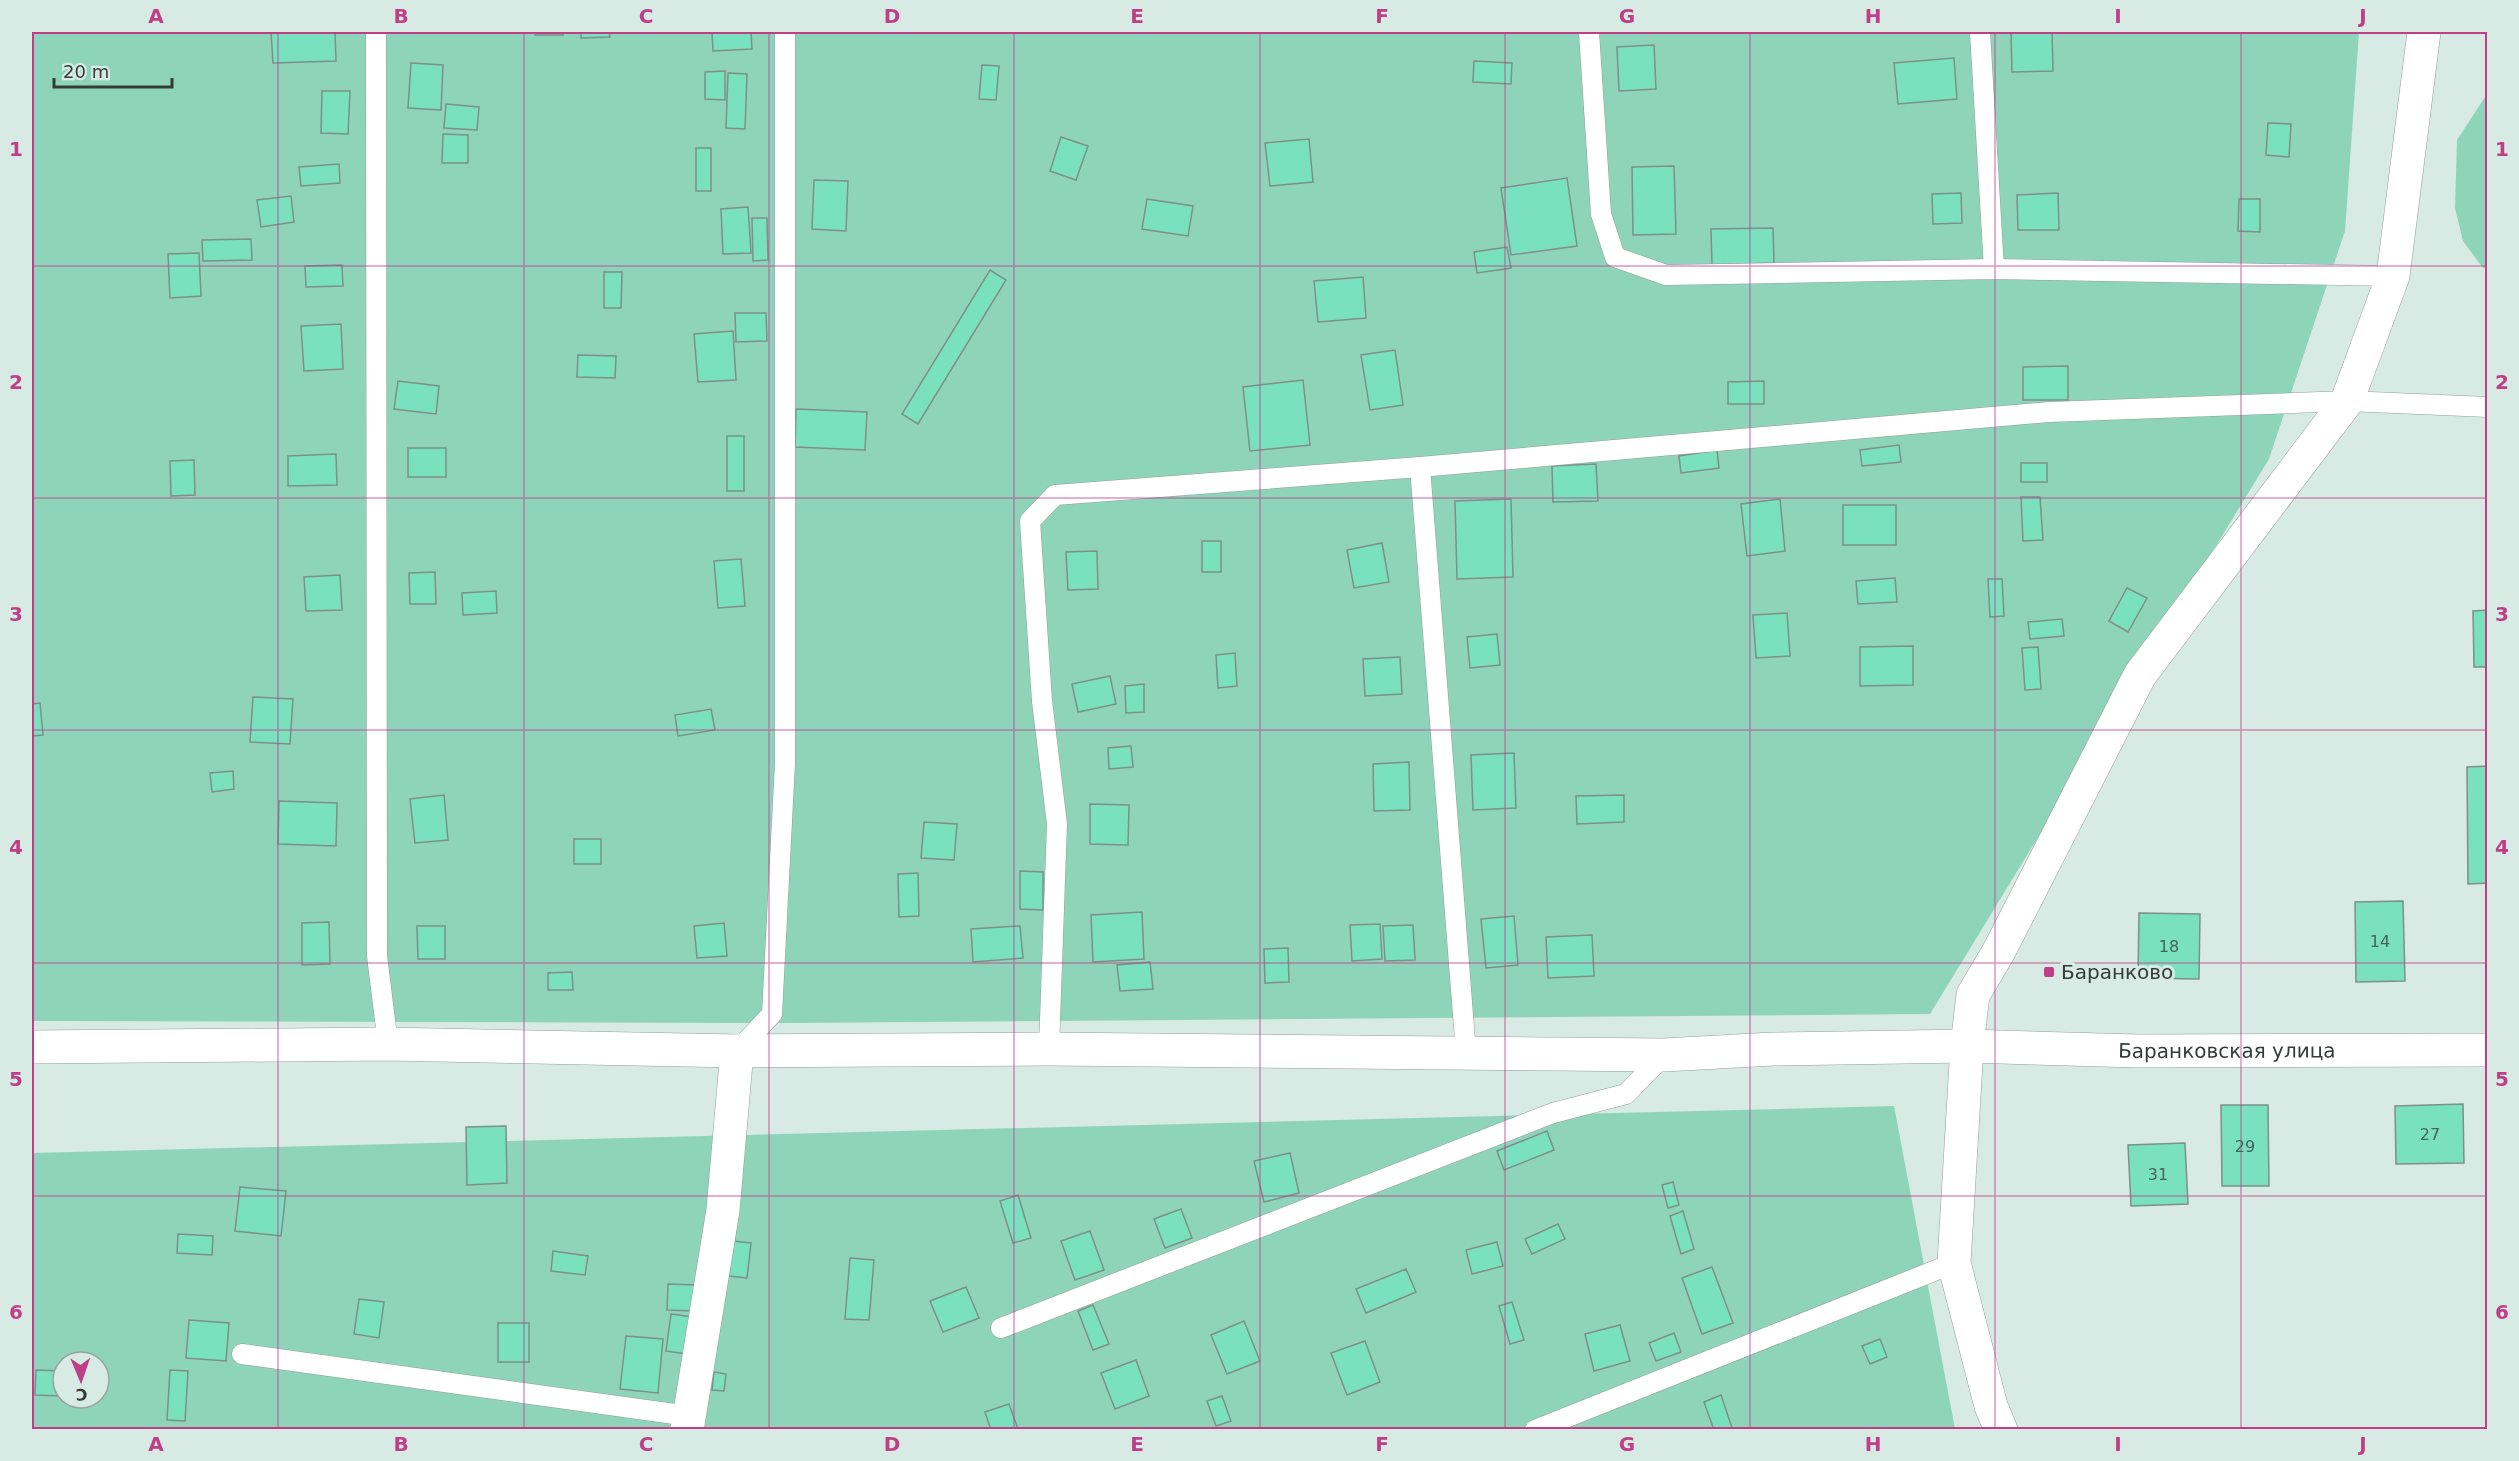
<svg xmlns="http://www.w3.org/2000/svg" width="2519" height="1461" viewBox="0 0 2519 1461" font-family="'DejaVu Sans',sans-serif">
  <rect width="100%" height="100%" fill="#d7eae3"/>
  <g fill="#8ed4bb" fill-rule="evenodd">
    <path d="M 32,32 L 2359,32 L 2345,231 L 2269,459 L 1930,1014 L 788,1023 L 32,1021 Z"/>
    <path d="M 2487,94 L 2488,268 L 2483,268 L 2463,241 L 2455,208 L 2457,140 Z"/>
    <path d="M 1894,1106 L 1955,1429 L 32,1429 L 32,1153 ZM 63,1362 L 99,1362 L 99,1398 L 63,1398 Z"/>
  </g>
  <g fill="#7ae1bf" stroke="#7e9089" stroke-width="1.5">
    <path d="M 271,32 L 335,32 L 336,61 L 273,63 Z"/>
    <rect x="535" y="32" width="28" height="3"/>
    <path d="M 581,32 L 609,32 L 610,37 L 581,38 Z"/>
    <path d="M 712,32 L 751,32 L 752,49 L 713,51 Z"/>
    <path d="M 2011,32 L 2052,32 L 2053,71 L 2012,72 Z"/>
    <path d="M 1654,45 L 1656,89 L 1619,91 L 1617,47 Z"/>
    <path d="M 1954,58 L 1957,99 L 1898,104 L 1894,63 Z"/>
    <path d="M 1474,61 L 1512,63 L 1511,84 L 1473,82 Z"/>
    <path d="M 411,63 L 443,65 L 441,110 L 408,108 Z"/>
    <path d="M 982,65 L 999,66 L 996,100 L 979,99 Z"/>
    <path d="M 725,71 L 725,100 L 705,99 L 705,72 Z"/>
    <path d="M 728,73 L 747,74 L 745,129 L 726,128 Z"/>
    <path d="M 322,91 L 350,91 L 348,134 L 321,133 Z"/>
    <path d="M 446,104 L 479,107 L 477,130 L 444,128 Z"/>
    <path d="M 2268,123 L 2291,124 L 2289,157 L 2266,155 Z"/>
    <path d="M 443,134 L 468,135 L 468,163 L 442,163 Z"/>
    <path d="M 1061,137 L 1088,146 L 1076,180 L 1050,171 Z"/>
    <path d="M 1309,139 L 1313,182 L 1270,186 L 1265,143 Z"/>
    <rect x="696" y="148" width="15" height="43"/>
    <path d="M 339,164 L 340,183 L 301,186 L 299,167 Z"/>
    <path d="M 1674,166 L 1676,234 L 1633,235 L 1632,167 Z"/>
    <path d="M 1567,178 L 1577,246 L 1511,255 L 1501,188 Z"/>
    <path d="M 814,180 L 848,181 L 846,231 L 812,229 Z"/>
    <path d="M 1961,193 L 1962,223 L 1933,224 L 1932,194 Z"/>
    <path d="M 2058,193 L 2059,230 L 2018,230 L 2017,195 Z"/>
    <path d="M 291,196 L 294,222 L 261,227 L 257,200 Z"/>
    <path d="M 1147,199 L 1193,206 L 1188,236 L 1142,229 Z"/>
    <path d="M 2239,199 L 2260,199 L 2260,232 L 2238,231 Z"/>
    <path d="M 748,207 L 751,253 L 723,254 L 721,209 Z"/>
    <path d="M 752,218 L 767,218 L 768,260 L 753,261 Z"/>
    <path d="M 1773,228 L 1774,263 L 1712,265 L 1711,229 Z"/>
    <path d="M 251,239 L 252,260 L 203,261 L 202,240 Z"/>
    <path d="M 1507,247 L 1511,268 L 1477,273 L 1474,252 Z"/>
    <path d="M 199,253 L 201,296 L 170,298 L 168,254 Z"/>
    <path d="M 342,265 L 343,286 L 306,287 L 305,266 Z"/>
    <path d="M 990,270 L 1006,280 L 918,424 L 902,414 Z"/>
    <path d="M 604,272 L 622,272 L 621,308 L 604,308 Z"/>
    <path d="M 1363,277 L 1366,318 L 1318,322 L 1314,281 Z"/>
    <path d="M 735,313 L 766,313 L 767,341 L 736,342 Z"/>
    <path d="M 341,324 L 343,369 L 304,371 L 301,326 Z"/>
    <path d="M 733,331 L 736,380 L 698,382 L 694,334 Z"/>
    <path d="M 1395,350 L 1403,405 L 1370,410 L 1361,355 Z"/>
    <path d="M 578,355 L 616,356 L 615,378 L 577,377 Z"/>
    <path d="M 2068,366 L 2068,400 L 2023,400 L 2023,367 Z"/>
    <path d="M 1303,380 L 1310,445 L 1250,451 L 1243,387 Z"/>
    <path d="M 398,381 L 439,386 L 436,414 L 394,409 Z"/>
    <path d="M 1764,381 L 1764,404 L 1728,404 L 1728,382 Z"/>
    <path d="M 796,409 L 867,412 L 865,450 L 795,447 Z"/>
    <rect x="727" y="436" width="17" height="55"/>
    <path d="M 1899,445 L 1901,462 L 1862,466 L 1860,450 Z"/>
    <rect x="408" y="448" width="38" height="29"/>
    <path d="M 1717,450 L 1719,468 L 1681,473 L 1679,456 Z"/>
    <path d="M 336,454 L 337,485 L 288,486 L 288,456 Z"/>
    <path d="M 194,460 L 195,495 L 171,496 L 170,461 Z"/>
    <rect x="2021" y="463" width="26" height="19"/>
    <path d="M 1596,464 L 1598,501 L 1553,502 L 1552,466 Z"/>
    <path d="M 2021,497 L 2040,497 L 2043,540 L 2023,541 Z"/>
    <path d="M 1511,499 L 1513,577 L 1457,579 L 1455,501 Z"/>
    <path d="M 1780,499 L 1785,551 L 1747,556 L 1741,504 Z"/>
    <rect x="1843" y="505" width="53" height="40"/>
    <rect x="1202" y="541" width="19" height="31"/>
    <path d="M 1382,543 L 1389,582 L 1354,588 L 1347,550 Z"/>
    <path d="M 1097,551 L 1098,589 L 1068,590 L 1066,552 Z"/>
    <path d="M 741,559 L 745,606 L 718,608 L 714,561 Z"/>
    <path d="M 435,572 L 436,604 L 410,604 L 409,573 Z"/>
    <path d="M 340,575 L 342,610 L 306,611 L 304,577 Z"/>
    <path d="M 1895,578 L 1897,602 L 1858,604 L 1856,581 Z"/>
    <path d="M 1988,579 L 2002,579 L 2004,616 L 1990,617 Z"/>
    <path d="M 2127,588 L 2147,598 L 2128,632 L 2109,621 Z"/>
    <path d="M 496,591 L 497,613 L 463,615 L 462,593 Z"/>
    <path d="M 2488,610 L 2488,667 L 2474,667 L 2473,611 Z"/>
    <path d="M 1787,613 L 1790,656 L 1756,658 L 1753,615 Z"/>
    <path d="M 2062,619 L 2064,636 L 2030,639 L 2028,622 Z"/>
    <path d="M 1497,634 L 1500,665 L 1470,668 L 1467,637 Z"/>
    <path d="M 1913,646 L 1913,685 L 1860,686 L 1860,647 Z"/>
    <path d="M 2038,647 L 2041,689 L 2025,690 L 2022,648 Z"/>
    <path d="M 1235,653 L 1237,686 L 1218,688 L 1216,655 Z"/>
    <path d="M 1400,657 L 1402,694 L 1365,696 L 1363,659 Z"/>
    <path d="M 1110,676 L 1116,704 L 1078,712 L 1072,684 Z"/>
    <path d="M 1144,684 L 1144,712 L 1126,713 L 1125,686 Z"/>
    <path d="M 253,697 L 293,699 L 290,744 L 250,742 Z"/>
    <path d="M 40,703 L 43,735 L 32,736 L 32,704 Z"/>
    <path d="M 711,709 L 715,730 L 678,736 L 675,715 Z"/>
    <path d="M 1131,746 L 1133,767 L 1109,769 L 1108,748 Z"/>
    <path d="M 1514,753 L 1516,808 L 1473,810 L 1471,755 Z"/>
    <path d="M 1409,762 L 1410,810 L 1374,811 L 1373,764 Z"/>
    <path d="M 2488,766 L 2488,883 L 2468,884 L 2467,767 Z"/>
    <path d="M 233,771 L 234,789 L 212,792 L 210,773 Z"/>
    <path d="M 444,795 L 448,840 L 415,843 L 410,799 Z"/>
    <path d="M 1624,795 L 1624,822 L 1577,824 L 1576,796 Z"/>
    <path d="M 279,801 L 337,803 L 336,846 L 278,844 Z"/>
    <path d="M 1090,804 L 1129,805 L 1128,845 L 1090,844 Z"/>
    <path d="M 924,822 L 957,824 L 954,860 L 921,858 Z"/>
    <rect x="574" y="839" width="27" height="25"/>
    <path d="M 1020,871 L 1043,872 L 1043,910 L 1020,909 Z"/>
    <path d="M 918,873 L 919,916 L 899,917 L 898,874 Z"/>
    <path d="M 2403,901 L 2405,981 L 2356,982 L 2355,902 Z"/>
    <path d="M 1142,912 L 1144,959 L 1093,962 L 1091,915 Z"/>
    <path d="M 2139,913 L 2200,914 L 2199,979 L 2138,978 Z"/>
    <path d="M 1514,916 L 1518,965 L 1486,968 L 1481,919 Z"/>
    <path d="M 329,922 L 330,964 L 302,965 L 302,923 Z"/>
    <path d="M 724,923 L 727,956 L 697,958 L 694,926 Z"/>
    <path d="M 1380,924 L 1382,959 L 1352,961 L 1350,925 Z"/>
    <path d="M 1413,925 L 1415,960 L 1385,961 L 1383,926 Z"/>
    <path d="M 417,926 L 445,926 L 445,959 L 418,959 Z"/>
    <path d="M 1020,926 L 1023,958 L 973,962 L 971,929 Z"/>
    <path d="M 1592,935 L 1594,976 L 1548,978 L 1546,937 Z"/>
    <path d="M 1288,948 L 1289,982 L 1265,983 L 1264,949 Z"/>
    <path d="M 1150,962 L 1153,989 L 1120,991 L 1117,965 Z"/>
    <path d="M 572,972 L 573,990 L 548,990 L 548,973 Z"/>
    <path d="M 2463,1104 L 2464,1163 L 2396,1164 L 2395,1106 Z"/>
    <path d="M 2221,1105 L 2268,1105 L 2269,1186 L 2222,1186 Z"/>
    <path d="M 506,1126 L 507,1183 L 467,1185 L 466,1127 Z"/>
    <path d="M 1547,1131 L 1554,1150 L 1504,1170 L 1497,1151 Z"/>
    <path d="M 2185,1143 L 2188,1204 L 2131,1206 L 2128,1145 Z"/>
    <path d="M 1290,1153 L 1299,1193 L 1264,1202 L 1254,1161 Z"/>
    <path d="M 1673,1182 L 1679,1205 L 1668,1208 L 1662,1185 Z"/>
    <path d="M 240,1187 L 286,1191 L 281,1236 L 235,1231 Z"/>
    <path d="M 1018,1195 L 1031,1238 L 1013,1243 L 1000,1201 Z"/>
    <path d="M 1181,1209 L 1192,1238 L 1165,1248 L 1154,1219 Z"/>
    <path d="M 1683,1211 L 1694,1249 L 1681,1254 L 1670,1216 Z"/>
    <path d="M 1558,1224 L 1565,1239 L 1532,1254 L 1525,1239 Z"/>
    <path d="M 1090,1231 L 1104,1270 L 1075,1280 L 1061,1241 Z"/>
    <path d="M 178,1234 L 213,1236 L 212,1255 L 177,1253 Z"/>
    <path d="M 733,1241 L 751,1243 L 747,1278 L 729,1276 Z"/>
    <path d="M 1497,1242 L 1503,1266 L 1472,1274 L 1466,1250 Z"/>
    <path d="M 553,1251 L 588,1256 L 585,1275 L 551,1271 Z"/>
    <path d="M 850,1258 L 874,1260 L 869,1320 L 845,1319 Z"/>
    <path d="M 1712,1267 L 1733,1323 L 1702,1334 L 1682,1278 Z"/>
    <path d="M 1406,1269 L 1416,1292 L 1366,1313 L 1356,1289 Z"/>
    <path d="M 668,1284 L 696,1285 L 694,1311 L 667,1310 Z"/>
    <path d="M 966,1287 L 979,1318 L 943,1332 L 930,1301 Z"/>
    <path d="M 359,1299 L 384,1302 L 379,1338 L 354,1334 Z"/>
    <path d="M 1512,1302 L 1524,1340 L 1510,1344 L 1499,1306 Z"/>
    <path d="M 1093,1305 L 1109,1344 L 1093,1350 L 1078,1311 Z"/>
    <path d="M 671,1314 L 693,1317 L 688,1354 L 666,1351 Z"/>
    <path d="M 189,1320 L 229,1323 L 226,1361 L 186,1358 Z"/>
    <path d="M 1244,1321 L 1260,1361 L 1227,1374 L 1211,1335 Z"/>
    <rect x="498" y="1323" width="31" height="39"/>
    <path d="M 1620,1325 L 1630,1361 L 1594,1371 L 1585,1334 Z"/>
    <path d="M 1674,1333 L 1681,1352 L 1656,1361 L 1649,1343 Z"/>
    <path d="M 626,1336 L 663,1339 L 658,1393 L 620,1389 Z"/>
    <path d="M 1880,1339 L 1887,1357 L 1870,1364 L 1862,1346 Z"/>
    <path d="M 1365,1341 L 1380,1382 L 1347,1395 L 1331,1353 Z"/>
    <path d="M 1136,1360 L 1149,1396 L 1115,1409 L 1101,1373 Z"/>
    <path d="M 36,1370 L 63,1371 L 63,1396 L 35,1395 Z"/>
    <path d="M 170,1370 L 188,1371 L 185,1421 L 167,1420 Z"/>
    <path d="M 714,1372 L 726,1374 L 724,1391 L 712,1390 Z"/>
    <path d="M 1721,1395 L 1732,1428 L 1729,1430 L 1714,1430 L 1704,1402 Z"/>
    <path d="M 1222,1396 L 1231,1421 L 1216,1426 L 1207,1401 Z"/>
    <path d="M 1009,1404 L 1018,1429 L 991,1430 L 985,1412 Z"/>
  </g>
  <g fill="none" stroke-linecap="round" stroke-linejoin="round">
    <g stroke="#90a19a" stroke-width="21">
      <g id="lane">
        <path d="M 376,32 L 377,956 L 388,1044"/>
        <path d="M 1589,32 L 1601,214 L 1615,257 L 1666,275 L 1994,269 L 2393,276"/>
        <path d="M 1980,32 L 1994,269"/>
        <path d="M 1420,467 L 1466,1053"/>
        <path d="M 1049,1049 L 1057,824 L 1042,701 L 1030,521 L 1055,495 L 1420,467 L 2049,412 L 2347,401 L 2488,407"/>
        <path d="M 737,1051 L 772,1014 L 785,763 L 785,32"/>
        <path d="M 1001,1328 L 1553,1113 L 1626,1094 L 1664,1055"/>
        <path d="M 242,1354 L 689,1416"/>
        <path d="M 1535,1430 L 1954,1263"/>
      </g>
    </g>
    <g stroke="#90a19a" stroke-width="34">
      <g id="street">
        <path d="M 32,1047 L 388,1044 L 737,1051 L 1049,1049 L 1664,1055 L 1773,1049 L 1967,1046 L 1973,995 L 1999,951 L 2140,675 L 2347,401 L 2393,276 L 2424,32"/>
        <path d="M 687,1430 L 723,1210 L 737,1051"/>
        <path id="s1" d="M 2001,1430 L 1991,1406 L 1954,1263 L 1967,1046 L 2137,1051 L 2488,1050"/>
      </g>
    </g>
    <use href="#lane" stroke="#fff" stroke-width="20"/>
    <use href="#street" stroke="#fff" stroke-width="33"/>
  </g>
  <path fill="none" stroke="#c03e87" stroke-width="1.5" stroke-opacity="0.55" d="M 278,32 L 278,1430M 524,32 L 524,1430M 769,32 L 769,1430M 1014,32 L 1014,1430M 1260,32 L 1260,1430M 1505,32 L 1505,1430M 1750,32 L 1750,1430M 1995,32 L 1995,1430M 2241,32 L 2241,1430M 32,266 L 2488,266M 32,498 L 2488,498M 32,730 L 2488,730M 32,963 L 2488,963M 32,1196 L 2488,1196"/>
  <rect fill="#c03e87" stroke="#d7eae3" stroke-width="2" x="2043" y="966" width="12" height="12" rx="3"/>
  <g text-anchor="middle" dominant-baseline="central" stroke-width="6" stroke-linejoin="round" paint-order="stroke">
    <g font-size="16" fill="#46655a">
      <text x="2380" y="941">14</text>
      <text x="2169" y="946">18</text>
      <text x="2430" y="1134">27</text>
      <text x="2245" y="1146">29</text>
      <text x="2158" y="1174">31</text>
    </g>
    <g font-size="20" fill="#343c39" stroke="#d7eae3" text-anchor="start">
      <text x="2061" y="972">Баранково</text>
    </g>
    <g font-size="20" fill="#343c39" stroke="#d7eae3">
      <text stroke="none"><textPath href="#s1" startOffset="651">Баранковская улица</textPath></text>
    </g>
  </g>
  <rect width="2519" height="1461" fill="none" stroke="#d7eae3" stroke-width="66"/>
  <g transform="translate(81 1380) rotate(178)"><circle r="28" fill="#d7eae3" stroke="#96a49f" stroke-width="1.5"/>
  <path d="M0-4.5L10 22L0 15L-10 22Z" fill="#c03e87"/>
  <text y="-9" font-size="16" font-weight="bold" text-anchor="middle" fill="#343c39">С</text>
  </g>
  <path d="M54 78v9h118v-9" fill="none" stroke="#343c39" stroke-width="3"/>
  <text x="63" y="78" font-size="18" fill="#343c39" stroke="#d7eae3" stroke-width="4.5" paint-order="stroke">20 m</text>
  <rect x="33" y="33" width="2453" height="1395" fill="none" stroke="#c03e87" stroke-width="2"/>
  <g font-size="20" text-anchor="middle" font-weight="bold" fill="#c03e87">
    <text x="156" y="23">A</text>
    <text x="401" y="23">B</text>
    <text x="646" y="23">C</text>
    <text x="892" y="23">D</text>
    <text x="1137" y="23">E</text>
    <text x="1382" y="23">F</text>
    <text x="1627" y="23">G</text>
    <text x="1873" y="23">H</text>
    <text x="2118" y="23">I</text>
    <text x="2363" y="23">J</text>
    <text x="16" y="156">1</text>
    <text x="2502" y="156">1</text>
    <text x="16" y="389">2</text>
    <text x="2502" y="389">2</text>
    <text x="16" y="621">3</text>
    <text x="2502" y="621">3</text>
    <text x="16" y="854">4</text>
    <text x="2502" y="854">4</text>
    <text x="16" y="1086">5</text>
    <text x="2502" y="1086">5</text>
    <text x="16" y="1319">6</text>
    <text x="2502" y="1319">6</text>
    <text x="156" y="1451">A</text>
    <text x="401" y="1451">B</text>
    <text x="646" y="1451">C</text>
    <text x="892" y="1451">D</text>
    <text x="1137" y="1451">E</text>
    <text x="1382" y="1451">F</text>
    <text x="1627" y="1451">G</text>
    <text x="1873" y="1451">H</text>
    <text x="2118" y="1451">I</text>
    <text x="2363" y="1451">J</text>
  </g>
</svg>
